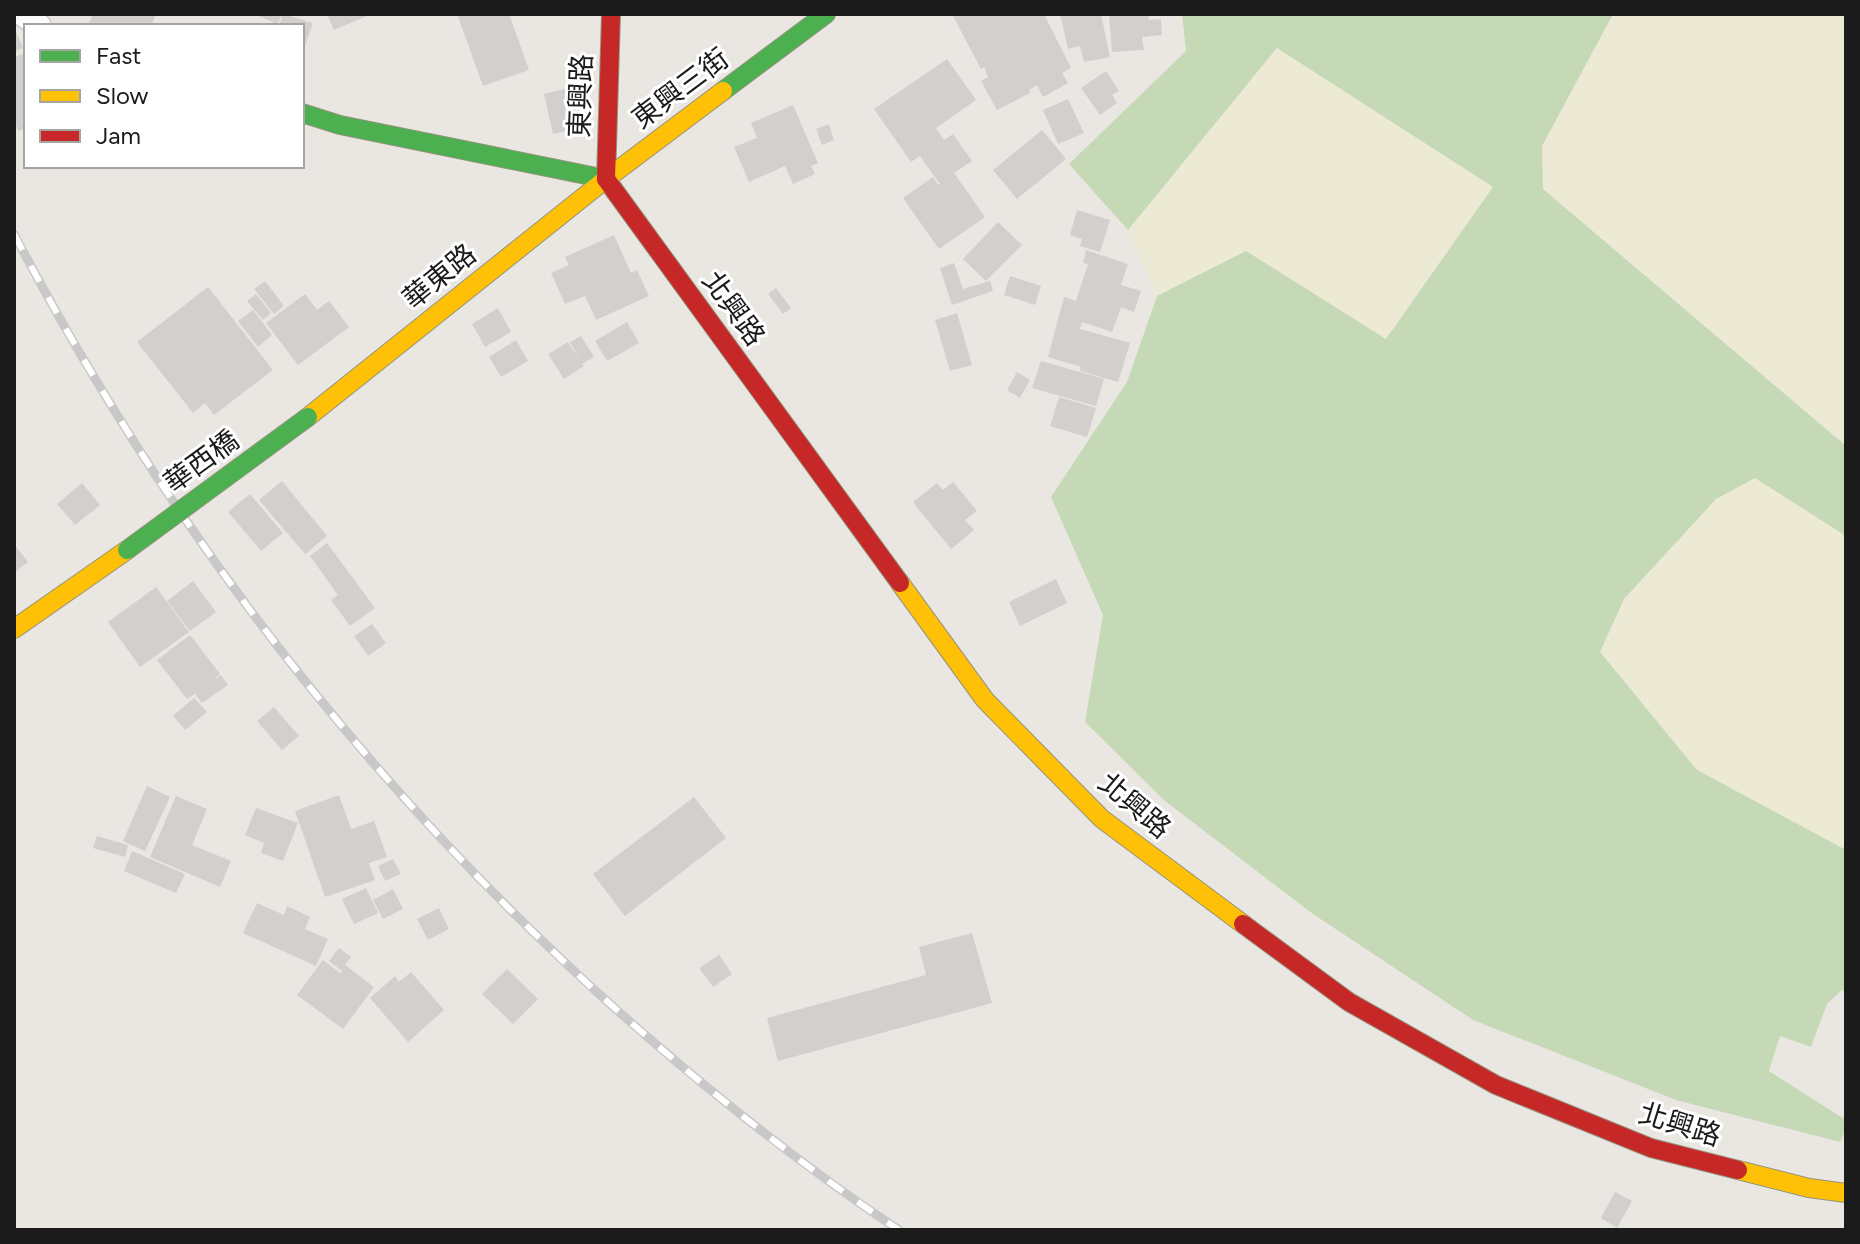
<svg xmlns="http://www.w3.org/2000/svg" width="1860" height="1244" viewBox="0 0 1860 1244" font-family="Figtree,'Noto Sans TC',sans-serif">
  <rect width="100%" height="100%" fill="#eae7e3"/>
  <g fill="#ecead5">
    <path d="M 1613,14 L 1846,14 L 1846,446 L 1543,189 L 1542,146 Z"/>
    <path d="M 1277,47 L 1493,187 L 1386,339 L 1246,251 L 1157,296 L 1128,230 Z"/>
    <path d="M 1756,477 L 1846,536 L 1846,850 L 1697,770 L 1600,652 L 1624,600 L 1716,499 Z"/>
  </g>
  <path fill="#c6d9b7" d="M 1182,14 L 1613,14 L 1542,146 L 1543,189 L 1846,446 L 1846,536 L 1755,478 L 1716,499 L 1624,599 L 1600,652 L 1697,770 L 1846,850 L 1846,991 L 1842,990 L 1827,1004 L 1811,1047 L 1780,1036 L 1769,1071 L 1846,1120 L 1846,1129 L 1840,1142 L 1676,1100 L 1473,1020 L 1313,914 L 1165,801 L 1085,722 L 1103,615 L 1051,497 L 1127,382 L 1157,296 L 1246,251 L 1386,339 L 1493,187 L 1277,48 L 1128,230 L 1069,164 L 1186,51 Z"/>
  <g fill="#d2cfcc">
    <path d="M 93,14 L 156,14 L 151,26 L 88,26 Z"/>
    <path d="M 254,14 L 282,14 L 277,26 L 271,26 L 273,22 Z"/>
    <path d="M 283,14 L 313,23 L 302,54 L 302,26 L 279,26 Z"/>
    <path d="M 327,14 L 372,14 L 334,30 Z"/>
    <path d="M 457,14 L 509,14 L 529,70 L 483,86 Z"/>
    <path d="M 952,14 L 1044,14 L 1071,68 L 1062,73 L 1068,83 L 1043,97 L 1037,85 L 1029,90 L 1030,93 L 997,110 L 981,81 L 988,77 L 984,67 L 981,69 Z"/>
    <path d="M 1060,14 L 1101,14 L 1110,57 L 1084,62 L 1080,46 L 1068,49 Z"/>
    <path d="M 1109,14 L 1148,14 L 1149,20 L 1161,19 L 1162,35 L 1142,37 L 1144,50 L 1112,52 Z"/>
    <path d="M 14,27 L 23,48 L 14,52 Z"/>
    <path d="M 26,53 L 26,128 L 18,131 L 14,120 L 14,57 Z"/>
    <path d="M 947,59 L 976,100 L 936,128 L 944,140 L 953,134 L 972,161 L 954,173 L 985,217 L 939,249 L 903,198 L 933,177 L 938,185 L 940,184 L 920,156 L 911,162 L 874,109 Z"/>
    <path d="M 1106,71 L 1119,91 L 1112,95 L 1117,103 L 1100,115 L 1081,88 Z"/>
    <path d="M 568,88 L 577,129 L 553,134 L 544,94 Z"/>
    <path d="M 1068,99 L 1084,133 L 1058,144 L 1043,110 Z"/>
    <path d="M 793,105 L 818,163 L 811,166 L 815,174 L 793,184 L 785,166 L 749,182 L 734,147 L 757,138 L 751,123 Z"/>
    <path d="M 829,124 L 834,140 L 822,145 L 816,129 Z"/>
    <path d="M 1042,130 L 1066,159 L 1017,199 L 993,170 Z"/>
    <path d="M 1077,210 L 1110,220 L 1100,252 L 1080,246 L 1082,239 L 1070,235 Z"/>
    <path d="M 998,222 L 1022,245 L 986,281 L 963,259 Z"/>
    <path d="M 614,235 L 631,273 L 637,270 L 649,296 L 596,320 L 585,296 L 565,304 L 551,273 L 569,265 L 565,257 Z"/>
    <path d="M 1086,250 L 1128,264 L 1121,285 L 1141,291 L 1134,312 L 1121,307 L 1112,332 L 1082,322 L 1080,329 L 1130,343 L 1118,382 L 1080,371 L 1081,367 L 1048,357 L 1064,297 L 1076,301 L 1088,264 L 1083,263 Z"/>
    <path d="M 954,263 L 963,289 L 990,281 L 993,291 L 952,305 L 940,268 Z"/>
    <path d="M 1010,276 L 1041,286 L 1035,305 L 1004,295 Z"/>
    <path d="M 265,281 L 284,306 L 274,314 L 254,289 Z"/>
    <path d="M 208,287 L 273,370 L 214,415 L 205,403 L 193,413 L 137,342 Z"/>
    <path d="M 776,288 L 791,308 L 783,314 L 768,294 Z"/>
    <path d="M 256,294 L 271,313 L 263,320 L 247,301 Z"/>
    <path d="M 305,294 L 317,310 L 329,301 L 349,327 L 298,365 L 266,323 Z"/>
    <path d="M 498,308 L 511,332 L 485,347 L 472,324 Z"/>
    <path d="M 253,310 L 272,335 L 258,347 L 238,321 Z"/>
    <path d="M 957,313 L 972,365 L 950,371 L 935,320 Z"/>
    <path d="M 627,322 L 639,343 L 607,361 L 595,341 Z"/>
    <path d="M 581,336 L 594,357 L 582,364 L 584,366 L 564,379 L 548,354 L 568,342 L 580,360 L 570,342 Z"/>
    <path d="M 516,340 L 528,361 L 501,377 L 489,357 Z"/>
    <path d="M 1041,361 L 1104,379 L 1096,406 L 1032,388 Z"/>
    <path d="M 1017,372 L 1030,380 L 1020,398 L 1007,390 Z"/>
    <path d="M 1059,397 L 1096,408 L 1087,437 L 1050,426 Z"/>
    <path d="M 282,481 L 327,536 L 305,554 L 259,500 Z"/>
    <path d="M 953,482 L 977,511 L 965,520 L 974,530 L 951,549 L 913,502 L 937,483 L 943,490 Z"/>
    <path d="M 82,483 L 100,505 L 75,525 L 57,504 Z"/>
    <path d="M 250,494 L 283,533 L 261,551 L 228,512 Z"/>
    <path d="M 327,543 L 375,608 L 350,626 L 331,600 L 338,595 L 310,556 Z"/>
    <path d="M 14,544 L 28,562 L 14,573 Z"/>
    <path d="M 1056,579 L 1067,603 L 1020,626 L 1009,602 Z"/>
    <path d="M 193,581 L 216,612 L 190,631 L 167,601 Z"/>
    <path d="M 156,587 L 189,632 L 140,667 L 108,622 Z"/>
    <path d="M 372,624 L 386,643 L 368,656 L 354,636 Z"/>
    <path d="M 190,635 L 220,674 L 212,682 L 221,675 L 228,685 L 202,703 L 195,694 L 187,699 L 157,660 Z"/>
    <path d="M 194,698 L 207,712 L 185,730 L 173,716 Z"/>
    <path d="M 274,707 L 299,736 L 282,750 L 257,721 Z"/>
    <path d="M 147,786 L 170,797 L 145,851 L 123,841 Z"/>
    <path d="M 339,795 L 351,829 L 374,821 L 387,857 L 369,863 L 375,880 L 325,897 L 295,811 Z"/>
    <path d="M 176,796 L 207,809 L 192,845 L 231,861 L 220,887 L 150,857 Z"/>
    <path d="M 694,797 L 726,838 L 625,916 L 593,874 Z"/>
    <path d="M 256,808 L 298,823 L 283,861 L 261,853 L 264,843 L 245,835 Z"/>
    <path d="M 97,836 L 128,845 L 125,857 L 93,848 Z"/>
    <path d="M 132,851 L 185,874 L 176,893 L 124,871 Z"/>
    <path d="M 393,859 L 401,874 L 385,881 L 378,866 Z"/>
    <path d="M 366,888 L 378,913 L 354,924 L 342,899 Z"/>
    <path d="M 393,889 L 403,909 L 383,919 L 373,900 Z"/>
    <path d="M 257,903 L 284,915 L 287,906 L 310,917 L 305,929 L 328,939 L 316,966 L 243,933 Z"/>
    <path d="M 439,908 L 449,929 L 428,940 L 417,919 Z"/>
    <path d="M 972,933 L 992,1003 L 778,1061 L 767,1018 L 926,975 L 919,947 Z"/>
    <path d="M 339,948 L 351,957 L 345,965 L 374,987 L 343,1029 L 297,995 L 323,960 L 340,973 L 342,971 L 329,961 Z"/>
    <path d="M 719,955 L 732,974 L 713,987 L 699,968 Z"/>
    <path d="M 507,969 L 538,999 L 513,1024 L 482,994 Z"/>
    <path d="M 411,972 L 444,1010 L 408,1042 L 370,998 L 395,976 L 399,982 Z"/>
    <path d="M 1615,1192 L 1632,1201 L 1617,1228 L 1601,1218 Z"/>
  </g>
  <g fill="none" stroke-linecap="round" stroke-linejoin="round">
    <g stroke="#c2c1bf" stroke-width="26">
      <path id="street" d="M 23,14 L 39,26"/>
    </g>
    <g stroke="#93937b" stroke-width="20">
      <g id="fast">
        <path d="M 723,91 L 826,14"/>
        <path d="M 302,113 L 340,125 L 606,179"/>
      </g>
    </g>
    <g stroke="#93937b" stroke-width="20">
      <g id="slow">
        <path d="M 308,417 L 606,179 L 723,91"/>
        <path d="M 900,583 L 985,700 L 1102,819 L 1243,924"/>
        <path d="M 14,629 L 127,550"/>
        <path d="M 1738,1170 L 1809,1188 L 1846,1193"/>
      </g>
    </g>
    <g stroke="#93937b" stroke-width="20">
      <g id="jam">
        <path d="M 606,179 L 900,583"/>
        <path d="M 606,179 L 611,14"/>
        <path d="M 1243,924 L 1349,1002 L 1496,1085 L 1651,1148 L 1738,1170"/>
      </g>
    </g>
    <use href="#street" stroke="#fcfbfb" stroke-width="24"/>
    <use href="#fast" stroke="#4caf50" stroke-width="18"/>
    <use href="#slow" stroke="#ffc107" stroke-width="18"/>
    <use href="#jam" stroke="#c62828" stroke-width="18"/>
    <g stroke="#c9c8c8" stroke-width="9">
      <path id="rail" d="M 14,234 C 180,552 403,832 678,1063 C 748,1122 822,1179 899,1230"/>
    </g>
    <use href="#rail" stroke="#fff" stroke-width="6" stroke-dasharray="18" stroke-linecap="butt"/>
    <g stroke="#93937b" stroke-width="20" stroke-linecap="butt">
      <path id="fast-bridge" d="M 127,550 L 308,417"/>
    </g>
    <use href="#fast-bridge" stroke="#4caf50" stroke-width="18"/>
  </g>
  <g text-anchor="middle" dominant-baseline="central" stroke-width="6" stroke-linejoin="round" paint-order="stroke">
    <g font-size="28" fill="#1b1b1b" stroke="#fff">
      <text transform="translate(680 88) rotate(-37)">東興三街</text>
      <text transform="translate(580 96) rotate(-88)">東興路</text>
      <text transform="translate(439 276) rotate(-39)">華東路</text>
      <text transform="translate(734 308) rotate(54)">北興路</text>
      <text transform="translate(201 461) rotate(-36)">華西橋</text>
      <text transform="translate(1135 805) rotate(40)">北興路</text>
      <text transform="translate(1680 1124) rotate(17)">北興路</text>
    </g>
  </g>
  <rect width="1860" height="1244" fill="none" stroke="#1b1b1b" stroke-width="32"/>
  <rect x="24" y="24" width="280" height="144" fill="#ffffff" stroke="#a4a4a4" stroke-width="2"/>
  <rect x="40" y="50" width="40" height="12" fill="#4caf50" stroke="#a4a4a4" stroke-width="2"/>
  <text x="96" y="64" font-size="24" fill="#1b1b1b">Fast</text>
  <rect x="40" y="90" width="40" height="12" fill="#ffc107" stroke="#a4a4a4" stroke-width="2"/>
  <text x="96" y="104" font-size="24" fill="#1b1b1b">Slow</text>
  <rect x="40" y="130" width="40" height="12" fill="#c62828" stroke="#a4a4a4" stroke-width="2"/>
  <text x="96" y="144" font-size="24" fill="#1b1b1b">Jam</text>
</svg>
